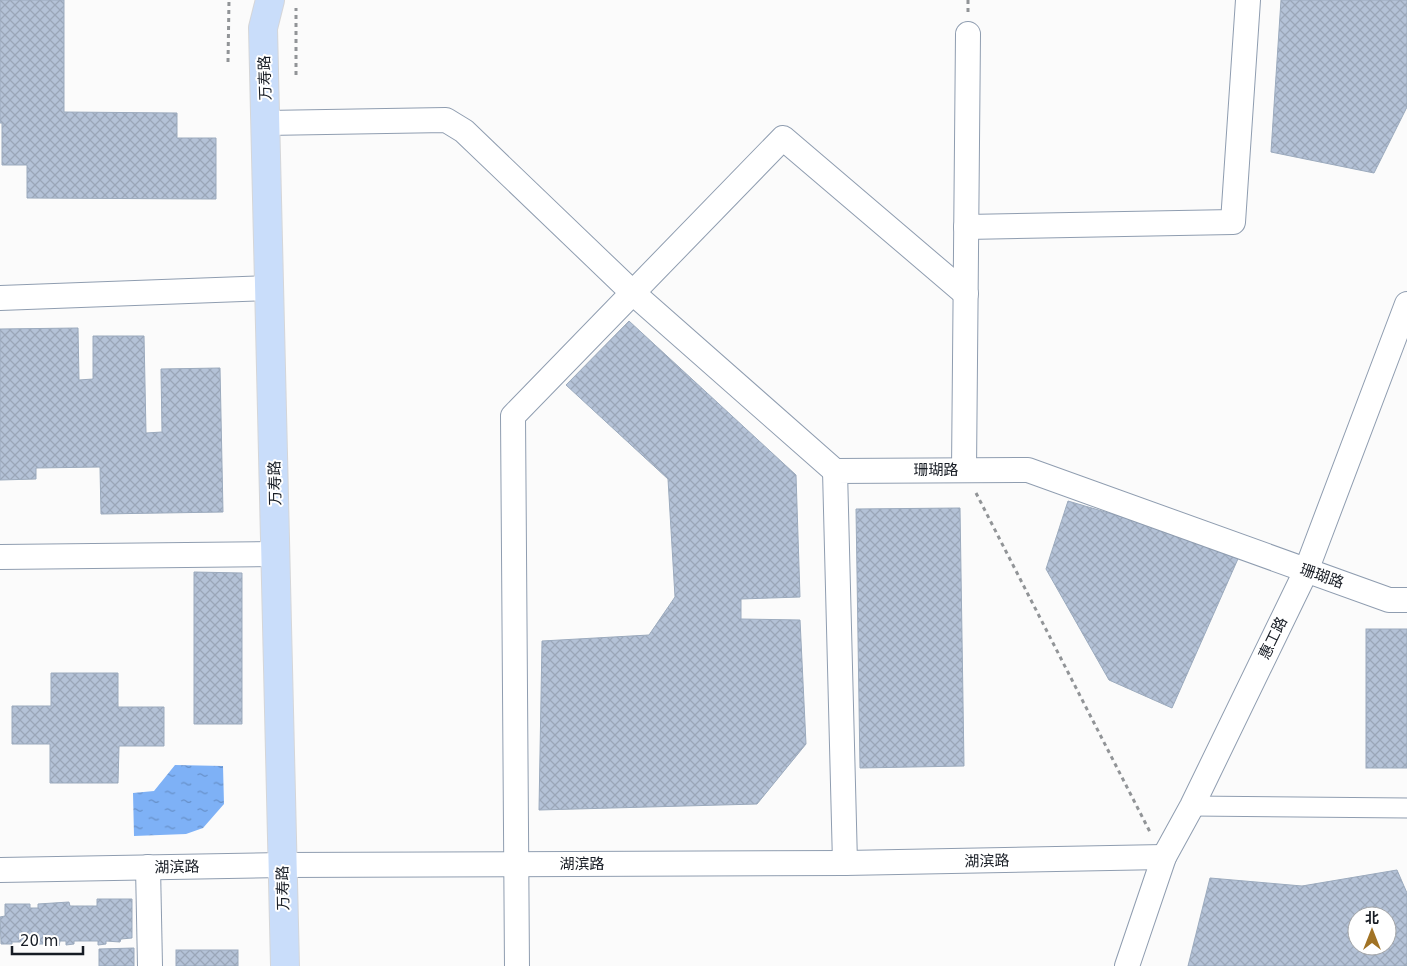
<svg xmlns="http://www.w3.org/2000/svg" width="1407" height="966" viewBox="0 0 1407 966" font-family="'DejaVu Sans','Noto Sans SC',sans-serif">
  <defs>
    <pattern id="water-ripples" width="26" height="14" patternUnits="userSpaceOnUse" patternTransform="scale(1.25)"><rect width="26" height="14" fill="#7eb1f6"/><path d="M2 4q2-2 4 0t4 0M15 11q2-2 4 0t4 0" fill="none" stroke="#668fc7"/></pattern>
    <pattern id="building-cross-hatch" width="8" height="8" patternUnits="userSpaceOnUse" patternTransform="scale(1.25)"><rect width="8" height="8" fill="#b4c2d7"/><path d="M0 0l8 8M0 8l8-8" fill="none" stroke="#9aa6b8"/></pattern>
  </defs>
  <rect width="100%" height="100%" fill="#fbfbfb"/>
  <path fill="url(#water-ripples)" d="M 175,765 L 223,766 L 224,804 L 203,828 L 186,834 L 134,836 L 133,793 L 154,791 Z"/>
  <g fill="url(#building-cross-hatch)" stroke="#9baabd" fill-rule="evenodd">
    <path d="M 0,0 L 64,0 L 64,112 L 177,113 L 177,138 L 216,138 L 216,199 L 27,198 L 27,165 L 2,165 L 2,123 L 0,123 Z"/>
    <path d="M 1281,0 L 1407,0 L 1407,107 L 1374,173 L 1271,152 Z"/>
    <path d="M 629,321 L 796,475 L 800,597 L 741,599 L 741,619 L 800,620 L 806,744 L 757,804 L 539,810 L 542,641 L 649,635 L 675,597 L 668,479 L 566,385 Z"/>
    <path d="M 78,328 L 79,380 L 93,379 L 93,336 L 144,336 L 146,433 L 162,432 L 161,369 L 220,368 L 223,512 L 101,514 L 100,467 L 36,468 L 36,479 L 0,480 L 0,329 Z"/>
    <path d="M 1068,501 L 1241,552 L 1172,708 L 1109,680 L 1046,569 Z"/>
    <path d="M 960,508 L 964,766 L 860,768 L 856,509 Z"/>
    <path d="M 194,572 L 242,573 L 242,724 L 194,724 Z"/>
    <rect x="1366" y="629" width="41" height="139"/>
    <path d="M 51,673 L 118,673 L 118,707 L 164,707 L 164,746 L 119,746 L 118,783 L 50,783 L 50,744 L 12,744 L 12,706 L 51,706 Z"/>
    <path d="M 1397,870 L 1407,893 L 1407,966 L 1188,966 L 1210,878 L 1302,886 ZM 1357,916 L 1387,916 L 1387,946 L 1357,946 Z"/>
    <path d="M 97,899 L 132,899 L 132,938 L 121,939 L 120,942 L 106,941 L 106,944 L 98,945 L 98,941 L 74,941 L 74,944 L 66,945 L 66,941 L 60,941 L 59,946 L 48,946 L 48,944 L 39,944 L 39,939 L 28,939 L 27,942 L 12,942 L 12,944 L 1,944 L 0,917 L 5,916 L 5,904 L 30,904 L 30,908 L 38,908 L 38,904 L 69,902 L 70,906 L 97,906 Z"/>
    <path d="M 134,948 L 134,966 L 99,966 L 99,949 Z"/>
    <rect x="176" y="950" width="62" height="16"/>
  </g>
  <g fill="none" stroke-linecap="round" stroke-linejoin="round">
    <g stroke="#8f9db0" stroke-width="21">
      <path id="pedestrian" d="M 1192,806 L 1407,808"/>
    </g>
    <g stroke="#8f9db0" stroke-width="26">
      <g id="minor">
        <path d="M 266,123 L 446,120 L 464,131 L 633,293 L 835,471"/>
        <path d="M 966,227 L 1233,222 L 1248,0"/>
        <path d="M 0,298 L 270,288"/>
        <path d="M 964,470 L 968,34"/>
        <path d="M 0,557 L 276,554"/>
        <path d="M 845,863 L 835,471 L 1028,470 L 1389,600 L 1407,600"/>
        <path d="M 148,867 L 150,966"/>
        <path d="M 0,870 L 283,865 L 845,863 L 1164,857"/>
        <path d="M 517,966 L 513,416 L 783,138 L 966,294"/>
        <path d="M 1127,966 L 1164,857 L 1192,806 L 1306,571 L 1407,304"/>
      </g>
    </g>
    <g stroke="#d5d6d8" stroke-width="30">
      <path id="primary" d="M 270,0 L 263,28 L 285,966"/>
    </g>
    <g stroke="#919497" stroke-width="3" stroke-dasharray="4 4" stroke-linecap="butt">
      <path d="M 968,0 L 968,12"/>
      <path d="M 228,62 L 229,0"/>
      <path d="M 296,75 L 296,8"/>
      <path d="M 976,493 L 1150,832"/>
    </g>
    <use href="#pedestrian" stroke="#fff" stroke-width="19"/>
    <use href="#minor" stroke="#fff" stroke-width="24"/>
    <use href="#primary" stroke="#c9ddfa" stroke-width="28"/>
  </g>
  <g text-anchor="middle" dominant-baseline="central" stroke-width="4" stroke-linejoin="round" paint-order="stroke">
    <g font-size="15" fill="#171c24" stroke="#fff">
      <text transform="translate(265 78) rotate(-92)">万寿路</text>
      <text x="936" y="470">珊瑚路</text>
      <text transform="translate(275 483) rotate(-91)">万寿路</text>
      <text transform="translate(1322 576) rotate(19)">珊瑚路</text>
      <text transform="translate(1273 638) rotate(-64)">惠工路</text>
      <text transform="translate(987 861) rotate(-1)">湖滨路</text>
      <text x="582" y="864">湖滨路</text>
      <text transform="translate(177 867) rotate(-1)">湖滨路</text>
      <text transform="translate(283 888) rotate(-91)">万寿路</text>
    </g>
  </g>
  <g transform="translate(1372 931)"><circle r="24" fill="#ffffff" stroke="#a2a4a7"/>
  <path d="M0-4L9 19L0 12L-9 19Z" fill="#a17325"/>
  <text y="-8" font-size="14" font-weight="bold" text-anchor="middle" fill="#171c24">北</text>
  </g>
  <path d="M12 946v8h71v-8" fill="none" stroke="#171c24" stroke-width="2.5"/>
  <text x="20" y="946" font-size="15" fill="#171c24" stroke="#ffffff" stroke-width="4" paint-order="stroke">20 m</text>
</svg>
